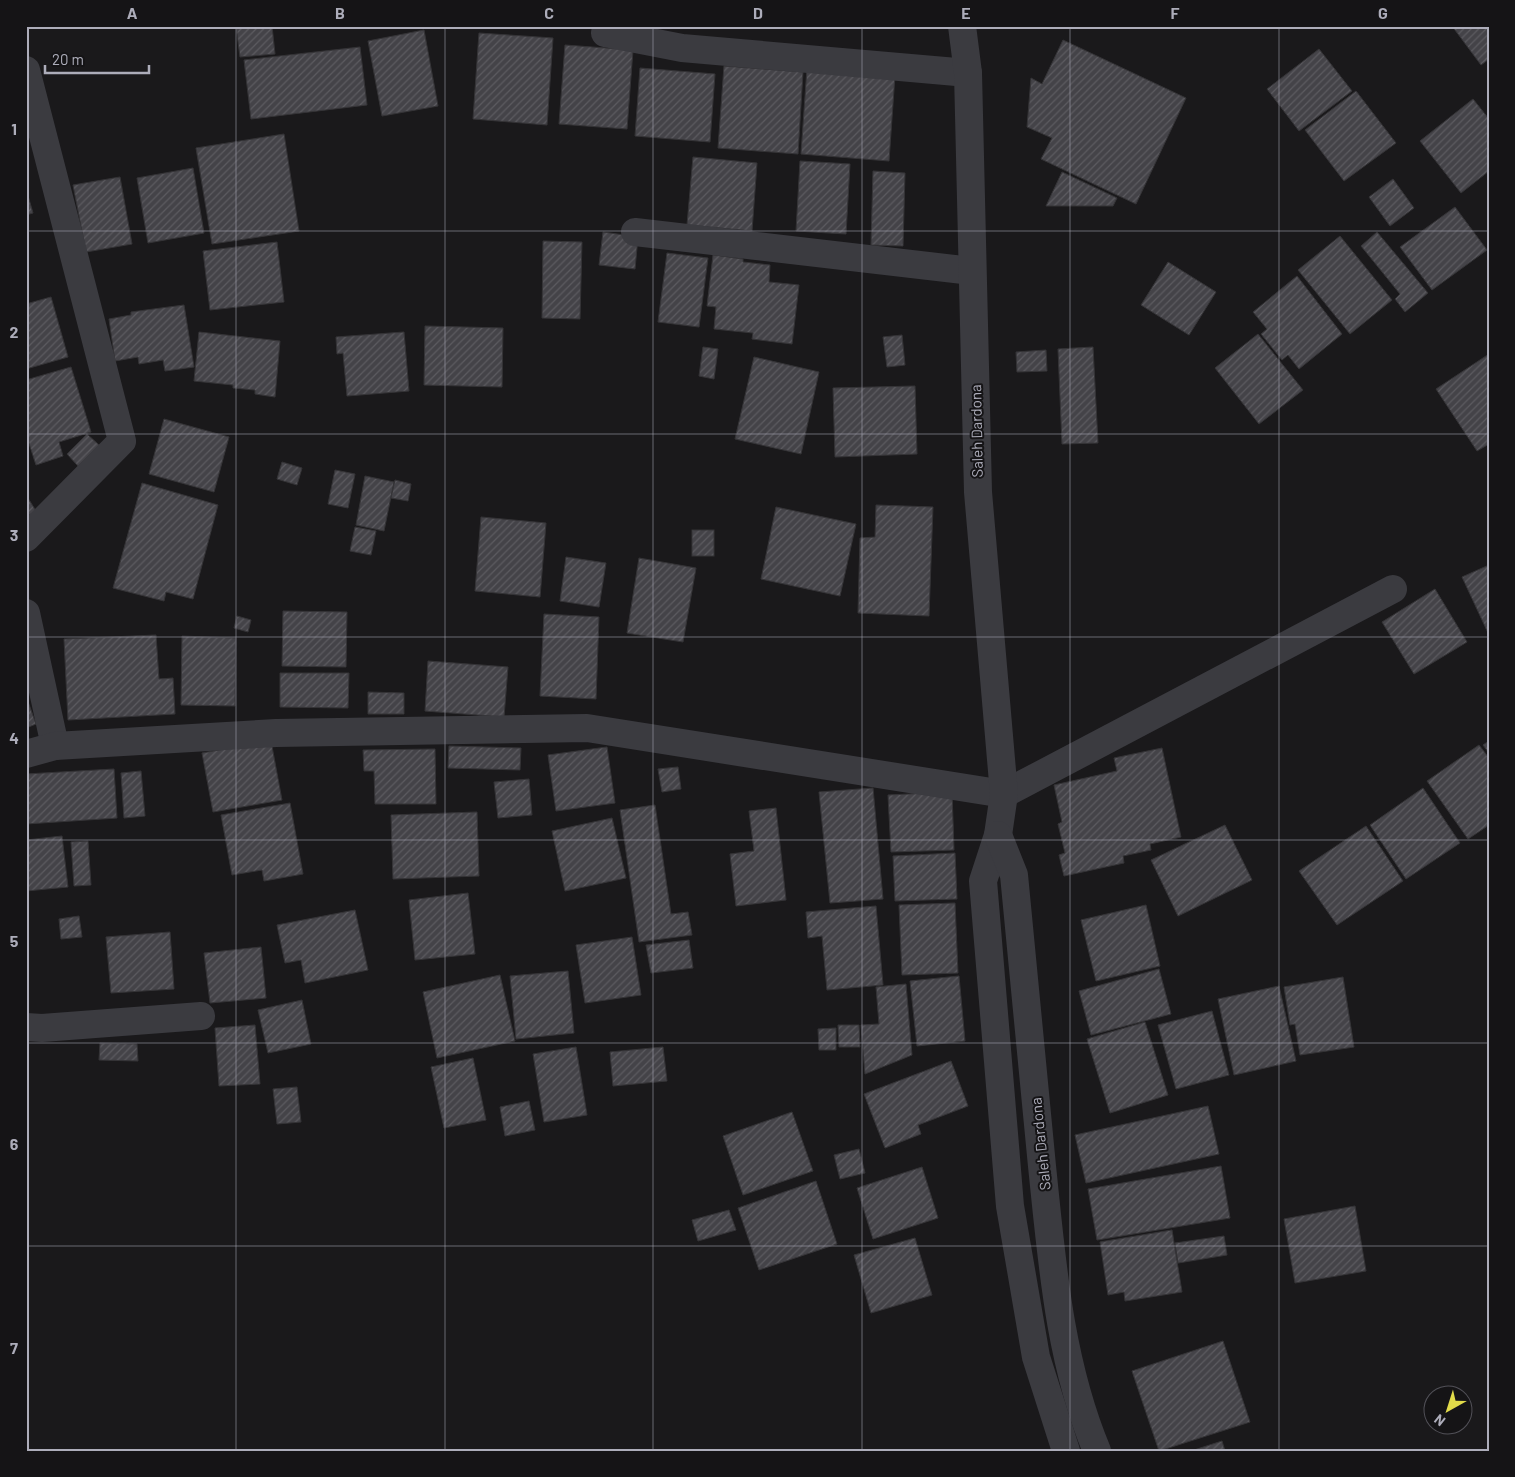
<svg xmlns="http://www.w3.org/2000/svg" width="1515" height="1477" viewBox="0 0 1515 1477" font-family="Barlow,sans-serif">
  <defs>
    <pattern id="building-hatch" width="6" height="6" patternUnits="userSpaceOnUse" patternTransform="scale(1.25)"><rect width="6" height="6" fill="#444348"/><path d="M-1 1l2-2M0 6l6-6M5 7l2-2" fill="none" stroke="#5c5b60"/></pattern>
  </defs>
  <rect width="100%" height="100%" fill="#1a191b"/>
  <g fill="url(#building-hatch)" stroke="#353437">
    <path d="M 236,26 L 272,26 L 275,54 L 240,57 Z"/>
    <path d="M 1452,26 L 1489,26 L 1489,59 L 1481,65 Z"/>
    <path d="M 424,30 L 438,106 L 382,116 L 368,41 Z"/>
    <path d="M 479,33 L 553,38 L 547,125 L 473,119 Z"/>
    <path d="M 1063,40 L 1186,98 L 1136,204 L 1041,159 L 1052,138 L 1027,127 L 1031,78 L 1042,84 Z"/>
    <path d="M 565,45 L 633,50 L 627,129 L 559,124 Z"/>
    <path d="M 360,47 L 367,105 L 251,119 L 244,60 Z"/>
    <path d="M 1319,49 L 1352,91 L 1299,131 L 1267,89 Z"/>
    <path d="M 724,66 L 803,72 L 798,154 L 718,148 Z"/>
    <path d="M 640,68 L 715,74 L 710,142 L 635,136 Z"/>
    <path d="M 807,68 L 895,75 L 889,161 L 801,154 Z"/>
    <path d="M 1356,91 L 1396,143 L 1344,181 L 1305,130 Z"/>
    <path d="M 1473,99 L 1489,119 L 1489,171 L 1461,193 L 1420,141 Z"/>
    <path d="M 284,134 L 299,231 L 212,244 L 196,148 Z"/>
    <path d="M 693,157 L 757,163 L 752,231 L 687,225 Z"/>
    <path d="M 800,161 L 850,164 L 846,234 L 796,231 Z"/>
    <path d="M 193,168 L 204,233 L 148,243 L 137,178 Z"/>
    <path d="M 873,171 L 905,173 L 903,246 L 871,245 Z"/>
    <path d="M 1062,172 L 1117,198 L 1113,206 L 1046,206 Z"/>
    <path d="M 120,177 L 132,244 L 86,252 L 73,185 Z"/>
    <path d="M 1393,179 L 1414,208 L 1390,226 L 1369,197 Z"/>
    <path d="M 26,189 L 33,213 L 26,215 Z"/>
    <path d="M 1455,207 L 1487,250 L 1432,290 L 1400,247 Z"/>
    <path d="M 603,232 L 638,237 L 635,269 L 599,265 Z"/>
    <path d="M 1377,232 L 1428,293 L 1405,312 L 1395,299 L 1400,294 L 1361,246 Z"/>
    <path d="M 1340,236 L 1392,300 L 1350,334 L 1298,270 Z"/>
    <path d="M 543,241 L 582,242 L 580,319 L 542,318 Z"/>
    <path d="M 277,242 L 284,302 L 210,310 L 203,251 Z"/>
    <path d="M 667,253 L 708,258 L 699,327 L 658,322 Z"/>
    <path d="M 713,255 L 743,259 L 743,262 L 770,265 L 769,282 L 799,285 L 792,344 L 752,339 L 753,333 L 714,329 L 716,307 L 707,306 Z"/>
    <path d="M 1168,262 L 1216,292 L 1189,335 L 1141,305 Z"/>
    <path d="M 1297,276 L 1342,334 L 1299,369 L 1288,355 L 1282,360 L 1261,334 L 1267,329 L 1253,312 Z"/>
    <path d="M 51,297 L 68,357 L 26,369 L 26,304 Z"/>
    <path d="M 184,305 L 194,367 L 165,371 L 163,360 L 139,364 L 138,357 L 115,361 L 109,319 L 131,315 L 131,312 Z"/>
    <path d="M 425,326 L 503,328 L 502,387 L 424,385 Z"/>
    <path d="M 199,332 L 280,341 L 275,397 L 255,394 L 255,390 L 233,388 L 233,385 L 194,381 Z"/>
    <path d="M 404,332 L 409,391 L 347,396 L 343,353 L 337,354 L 336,337 Z"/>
    <path d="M 1258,334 L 1303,390 L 1259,424 L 1215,368 Z"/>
    <path d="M 902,335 L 905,365 L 887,367 L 883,337 Z"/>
    <path d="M 703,347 L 718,349 L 714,379 L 699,376 Z"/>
    <path d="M 1093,347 L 1098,443 L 1062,444 L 1058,349 Z"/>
    <path d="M 1046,350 L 1047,371 L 1017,372 L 1016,352 Z"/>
    <path d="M 1489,354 L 1489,444 L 1477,451 L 1436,389 Z"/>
    <path d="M 754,357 L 819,372 L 801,454 L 735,439 Z"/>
    <path d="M 71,367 L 91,432 L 59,442 L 63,456 L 36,465 L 26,434 L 26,380 Z"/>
    <path d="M 915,386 L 917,454 L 835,457 L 833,388 Z"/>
    <path d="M 164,419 L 229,437 L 214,492 L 149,474 Z"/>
    <path d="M 87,434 L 99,445 L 78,466 L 67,454 Z"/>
    <path d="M 282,462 L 302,468 L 297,485 L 277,479 Z"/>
    <path d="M 335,470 L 355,474 L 348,508 L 328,504 Z"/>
    <path d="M 365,476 L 394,482 L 384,531 L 356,525 Z"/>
    <path d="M 395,480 L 411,484 L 408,501 L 391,498 Z"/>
    <path d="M 142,483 L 218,505 L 193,599 L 166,592 L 164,601 L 113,588 Z"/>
    <path d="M 26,495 L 36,511 L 26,517 Z"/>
    <path d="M 876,505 L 933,507 L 929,616 L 858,613 L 860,538 L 875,537 Z"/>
    <path d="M 776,507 L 856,524 L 840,596 L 761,579 Z"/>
    <path d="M 481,517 L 546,523 L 540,597 L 475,591 Z"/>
    <path d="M 355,527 L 376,531 L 371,555 L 350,551 Z"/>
    <rect x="692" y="530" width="22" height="26"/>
    <path d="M 566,557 L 606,563 L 599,607 L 560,601 Z"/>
    <path d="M 639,558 L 696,568 L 683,642 L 627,633 Z"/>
    <path d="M 1489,565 L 1489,635 L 1462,577 Z"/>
    <path d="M 1435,589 L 1467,642 L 1414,674 L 1382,622 Z"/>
    <path d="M 283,611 L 347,612 L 346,667 L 282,666 Z"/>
    <path d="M 544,614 L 599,617 L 596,699 L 540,696 Z"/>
    <path d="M 237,616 L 251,620 L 248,632 L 234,628 Z"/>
    <path d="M 156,635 L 159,679 L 173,678 L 175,714 L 68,720 L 64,639 Z"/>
    <path d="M 182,636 L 236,638 L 235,706 L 181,705 Z"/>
    <path d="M 428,661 L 508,667 L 504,717 L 425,711 Z"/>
    <path d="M 280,673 L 349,673 L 348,708 L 280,707 Z"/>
    <path d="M 368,692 L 404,693 L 404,714 L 368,714 Z"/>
    <path d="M 26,696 L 36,724 L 26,728 Z"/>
    <path d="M 271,741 L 282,800 L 213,812 L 202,753 Z"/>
    <path d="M 1489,741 L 1489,753 L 1483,745 Z"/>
    <path d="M 1479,745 L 1489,758 L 1489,825 L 1468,839 L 1427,781 Z"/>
    <path d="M 449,746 L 521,748 L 520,770 L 448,768 Z"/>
    <path d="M 607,747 L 615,803 L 556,811 L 548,755 Z"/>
    <path d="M 1162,748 L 1181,837 L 1150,844 L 1151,850 L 1123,856 L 1124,863 L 1064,876 L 1059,855 L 1065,853 L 1058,824 L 1062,822 L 1054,785 L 1117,771 L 1114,758 Z"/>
    <path d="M 435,749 L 436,804 L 375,804 L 374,771 L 364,771 L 363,750 Z"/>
    <path d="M 678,767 L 681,789 L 662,792 L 658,769 Z"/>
    <path d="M 114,769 L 117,818 L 26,824 L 26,774 Z"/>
    <path d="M 141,771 L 145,816 L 124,818 L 121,773 Z"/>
    <path d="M 529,779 L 532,815 L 498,818 L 494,782 Z"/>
    <path d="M 873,788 L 883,899 L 830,903 L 819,792 Z"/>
    <path d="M 1423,788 L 1460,843 L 1406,879 L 1370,825 Z"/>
    <path d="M 952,792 L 954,850 L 891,852 L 888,795 Z"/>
    <path d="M 290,803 L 303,874 L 264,881 L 262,870 L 232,875 L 221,815 Z"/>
    <path d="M 655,805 L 671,914 L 688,912 L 692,935 L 639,942 L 620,810 Z"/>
    <path d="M 776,808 L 786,900 L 736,906 L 730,854 L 754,851 L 749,811 Z"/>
    <path d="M 477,812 L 479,876 L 393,879 L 391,815 Z"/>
    <path d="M 612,818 L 626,878 L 565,891 L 552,831 Z"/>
    <path d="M 1225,825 L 1252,880 L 1178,916 L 1151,860 Z"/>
    <path d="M 1366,826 L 1403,881 L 1337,925 L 1299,871 Z"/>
    <path d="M 62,836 L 68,887 L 26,891 L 26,840 Z"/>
    <path d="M 88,841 L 91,885 L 74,886 L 71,842 Z"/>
    <path d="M 955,853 L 957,899 L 895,901 L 893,856 Z"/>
    <path d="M 468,893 L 475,954 L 415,960 L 409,900 Z"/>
    <path d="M 955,903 L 958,973 L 902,975 L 899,905 Z"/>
    <path d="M 1146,905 L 1160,966 L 1096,981 L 1081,920 Z"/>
    <path d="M 876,906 L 883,985 L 827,990 L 822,936 L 808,938 L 806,912 Z"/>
    <path d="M 355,910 L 368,970 L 305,983 L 301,960 L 285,963 L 277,925 Z"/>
    <path d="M 79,916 L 82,937 L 61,939 L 59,919 Z"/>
    <path d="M 170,932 L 174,989 L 111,993 L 106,937 Z"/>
    <path d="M 632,937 L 641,995 L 585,1003 L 576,945 Z"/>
    <path d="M 689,940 L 693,968 L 651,973 L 646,945 Z"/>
    <path d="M 261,947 L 266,998 L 210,1003 L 204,953 Z"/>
    <path d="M 1159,969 L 1171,1014 L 1091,1035 L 1079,991 Z"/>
    <path d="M 568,971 L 574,1033 L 516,1039 L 510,976 Z"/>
    <path d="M 500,975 L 515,1041 L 437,1058 L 423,992 Z"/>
    <path d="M 959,976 L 965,1041 L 917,1046 L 910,981 Z"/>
    <path d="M 1343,977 L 1354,1047 L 1300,1055 L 1295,1024 L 1290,1025 L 1284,987 Z"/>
    <path d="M 906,984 L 912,1055 L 865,1074 L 861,1025 L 879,1024 L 876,987 Z"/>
    <path d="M 1279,986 L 1296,1061 L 1234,1075 L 1218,999 Z"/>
    <path d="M 302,1000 L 311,1044 L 268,1053 L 258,1010 Z"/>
    <path d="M 1212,1011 L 1229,1075 L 1176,1089 L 1158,1025 Z"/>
    <path d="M 1145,1022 L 1168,1095 L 1110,1113 L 1087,1039 Z"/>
    <path d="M 255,1025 L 260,1084 L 219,1086 L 215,1028 Z"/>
    <path d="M 838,1025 L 859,1025 L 860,1047 L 839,1047 Z"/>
    <path d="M 836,1028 L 836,1050 L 819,1050 L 818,1029 Z"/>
    <path d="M 100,1043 L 137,1044 L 138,1061 L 99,1060 Z"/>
    <path d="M 576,1047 L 587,1115 L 544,1122 L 533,1054 Z"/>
    <path d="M 663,1047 L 667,1081 L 613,1086 L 610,1052 Z"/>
    <path d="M 473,1058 L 486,1120 L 444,1128 L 431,1067 Z"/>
    <path d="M 951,1061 L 968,1106 L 918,1125 L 921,1134 L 885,1148 L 864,1094 Z"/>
    <path d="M 297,1087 L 301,1122 L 277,1124 L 273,1089 Z"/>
    <path d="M 529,1101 L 535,1130 L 505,1136 L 500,1107 Z"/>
    <path d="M 1208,1106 L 1219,1154 L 1086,1183 L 1075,1135 Z"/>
    <path d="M 792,1112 L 813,1171 L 743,1195 L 723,1136 Z"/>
    <path d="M 859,1149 L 865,1173 L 840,1179 L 834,1155 Z"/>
    <path d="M 1221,1166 L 1230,1218 L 1097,1240 L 1088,1189 Z"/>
    <path d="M 922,1167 L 938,1218 L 873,1239 L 857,1188 Z"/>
    <path d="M 816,1181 L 837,1244 L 759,1270 L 738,1208 Z"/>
    <path d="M 1355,1206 L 1366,1271 L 1295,1283 L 1284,1219 Z"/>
    <path d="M 729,1210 L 736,1230 L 698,1241 L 692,1220 Z"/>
    <path d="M 1172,1230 L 1182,1292 L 1125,1301 L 1124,1292 L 1108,1295 L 1100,1242 Z"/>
    <path d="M 1224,1236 L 1227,1255 L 1178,1263 L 1175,1243 Z"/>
    <path d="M 915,1238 L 932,1295 L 871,1313 L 854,1255 Z"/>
    <path d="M 1223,1341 L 1250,1422 L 1159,1451 L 1132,1371 Z"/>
    <path d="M 1222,1441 L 1225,1451 L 1191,1451 Z"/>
  </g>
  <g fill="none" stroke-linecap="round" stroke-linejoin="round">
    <g stroke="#3b3b40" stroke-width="28">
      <path d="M 605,33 L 682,48 L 968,73"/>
      <path d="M 26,70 L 122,441 L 26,538"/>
      <path d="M 635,232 L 972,271"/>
      <path d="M 26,613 L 55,746"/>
      <path d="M 26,754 L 55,746 L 276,733 L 587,728 L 1004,794 L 1393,589"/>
      <path d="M 26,1027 L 42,1028 L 201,1016"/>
    </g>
    <g stroke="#3b3b40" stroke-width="28">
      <path d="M 962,26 L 968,73 L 978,492 L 1004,794 L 998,835 L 983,881 L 1010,1206 L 1036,1357 L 1066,1451"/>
      <path d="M 998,835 L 1014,875 C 1023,972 1032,1069 1042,1166 C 1052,1262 1059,1360 1097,1451"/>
    </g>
  </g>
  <path fill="none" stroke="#adadba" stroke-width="1" stroke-opacity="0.55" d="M 236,26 L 236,1451M 445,26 L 445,1451M 653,26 L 653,1451M 862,26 L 862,1451M 1070,26 L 1070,1451M 1279,26 L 1279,1451M 26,231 L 1489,231M 26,434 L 1489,434M 26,637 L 1489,637M 26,840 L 1489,840M 26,1043 L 1489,1043M 26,1246 L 1489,1246"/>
  <g text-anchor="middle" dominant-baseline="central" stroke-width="4" stroke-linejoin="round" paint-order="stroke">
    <g font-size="15" fill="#adadba" stroke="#151416">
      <text transform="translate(976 431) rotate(-91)">Saleh Dardona</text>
      <text transform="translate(1040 1144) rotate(-96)">Saleh Dardona</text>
    </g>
  </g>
  <rect width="1515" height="1477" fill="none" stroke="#151416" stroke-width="55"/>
  <g transform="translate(1448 1410) rotate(219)"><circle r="24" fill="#151416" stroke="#525158"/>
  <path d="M0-4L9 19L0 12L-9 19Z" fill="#e2db4a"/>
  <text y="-8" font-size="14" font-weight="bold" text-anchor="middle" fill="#adadba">N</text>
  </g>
  <path d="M45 65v8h104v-8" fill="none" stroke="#adadba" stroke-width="2.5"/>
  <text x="52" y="65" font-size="15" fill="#adadba" stroke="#151416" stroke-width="4" paint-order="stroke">20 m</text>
  <rect x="28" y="28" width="1460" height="1422" fill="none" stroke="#adadba" stroke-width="2"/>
  <g font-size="16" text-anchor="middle" font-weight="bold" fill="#adadba">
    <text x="132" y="19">A</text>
    <text x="340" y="19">B</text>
    <text x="549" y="19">C</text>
    <text x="758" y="19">D</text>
    <text x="966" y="19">E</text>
    <text x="1175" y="19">F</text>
    <text x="1383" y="19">G</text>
    <text x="14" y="135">1</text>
    <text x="14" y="338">2</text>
    <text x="14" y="541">3</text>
    <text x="14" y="744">4</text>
    <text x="14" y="947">5</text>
    <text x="14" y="1150">6</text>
    <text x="14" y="1354">7</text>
  </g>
</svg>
